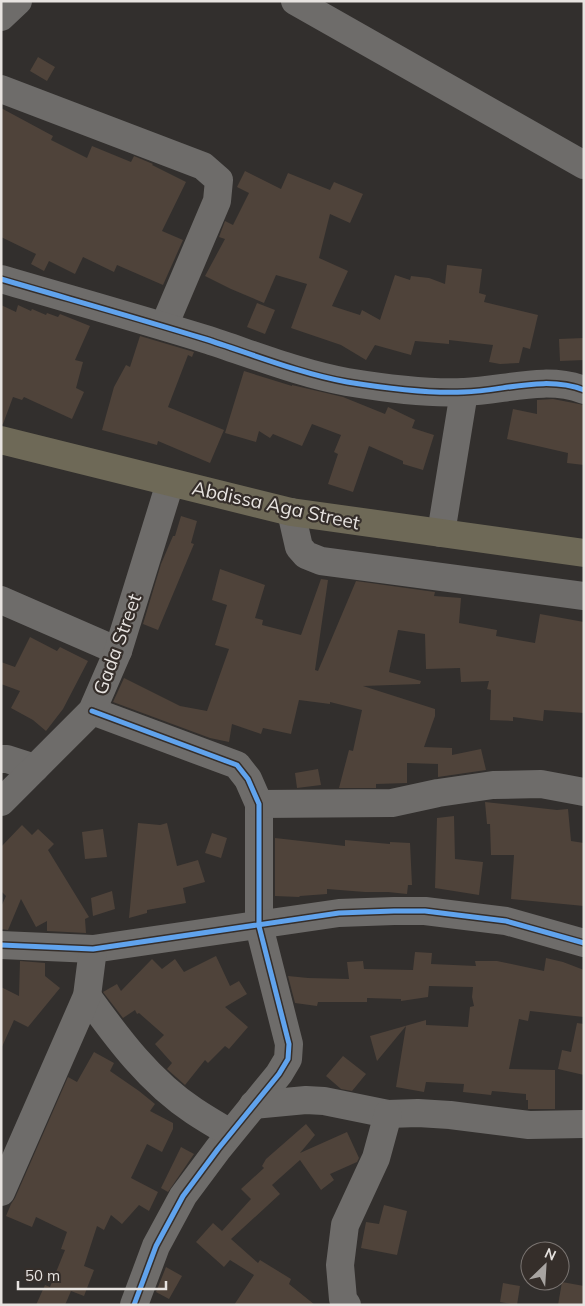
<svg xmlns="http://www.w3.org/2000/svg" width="585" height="1306" viewBox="0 0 585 1306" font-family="Mulish,sans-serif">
  <rect width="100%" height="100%" fill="#322f2d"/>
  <g fill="#4f433a">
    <path d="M 38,57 L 55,67 L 47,81 L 30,71 Z"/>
    <path d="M 1,108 L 53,136 L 51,140 L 87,158 L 92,146 L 131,162 L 134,156 L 153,164 L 152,165 L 186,182 L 162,231 L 183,240 L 163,285 L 117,265 L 114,272 L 83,257 L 75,274 L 49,261 L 44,271 L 31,264 L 36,254 L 1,237 Z"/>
    <path d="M 245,171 L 281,189 L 288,173 L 330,190 L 334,182 L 363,194 L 350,223 L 330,214 L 319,258 L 348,271 L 332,306 L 360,315 L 362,310 L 380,320 L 395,275 L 410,280 L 411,276 L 429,278 L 445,284 L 447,265 L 482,269 L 479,293 L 486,295 L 484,302 L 538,315 L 530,349 L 523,347 L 519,363 L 500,364 L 489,362 L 493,345 L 449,340 L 449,344 L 415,341 L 411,355 L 375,345 L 366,360 L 341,345 L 291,328 L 307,284 L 276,275 L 264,303 L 231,289 L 205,276 L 225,239 L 219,237 L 225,221 L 233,225 L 249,193 L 237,187 Z"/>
    <path d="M 257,303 L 275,310 L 265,334 L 247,327 Z"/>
    <path d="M 1,305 L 16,312 L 18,305 L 31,311 L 32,309 L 46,315 L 47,313 L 58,317 L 60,314 L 90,326 L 75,360 L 83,362 L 76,388 L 84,392 L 72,419 L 24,397 L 22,400 L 13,397 L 3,424 L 1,424 Z"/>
    <path d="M 140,336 L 194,352 L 192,357 L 188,355 L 168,407 L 224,430 L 210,463 L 158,441 L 157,445 L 102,430 L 114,387 L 126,365 L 130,367 Z"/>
    <path d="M 584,338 L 584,360 L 560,361 L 559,339 Z"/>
    <path d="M 244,371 L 292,386 L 292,385 L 343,397 L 385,414 L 388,407 L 415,420 L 412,428 L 434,435 L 423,470 L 403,464 L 403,461 L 369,446 L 353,492 L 328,484 L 338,454 L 334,452 L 341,435 L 312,424 L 302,446 L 273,434 L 270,438 L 259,431 L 256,442 L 225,433 Z"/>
    <path d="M 553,399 L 584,405 L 584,465 L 567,463 L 568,453 L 507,439 L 513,409 L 537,414 L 537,400 Z"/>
    <path d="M 181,516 L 197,521 L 191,543 L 194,544 L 158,630 L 143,624 L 161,564 L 173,536 L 175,536 Z"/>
    <path d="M 220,569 L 265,585 L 255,618 L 263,620 L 262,625 L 301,635 L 321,579 L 328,580 L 315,670 L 318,671 L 356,581 L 435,592 L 434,596 L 461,598 L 459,623 L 497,630 L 496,636 L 535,643 L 540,614 L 584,622 L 584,713 L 544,710 L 543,721 L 513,717 L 513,721 L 490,720 L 491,690 L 487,689 L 489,681 L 461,682 L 460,668 L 426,669 L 425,634 L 398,630 L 389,672 L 421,681 L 420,684 L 363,686 L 435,709 L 435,716 L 424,747 L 452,748 L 452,755 L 481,749 L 486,770 L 438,777 L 438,764 L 407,763 L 407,783 L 376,784 L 376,788 L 339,788 L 349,750 L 353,751 L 362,710 L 330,702 L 330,704 L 299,700 L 291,734 L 263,728 L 261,734 L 232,724 L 229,742 L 210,738 L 113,702 L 124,678 L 180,706 L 207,711 L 229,649 L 215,645 L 227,605 L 212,600 Z"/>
    <path d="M 30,637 L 57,651 L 60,647 L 88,661 L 63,709 L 46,731 L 33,720 L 11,708 L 20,691 L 1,684 L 1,662 L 15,667 Z"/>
    <path d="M 318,769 L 321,785 L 297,788 L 295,773 Z"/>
    <path d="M 485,802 L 557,810 L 568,809 L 571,841 L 584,843 L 584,906 L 511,899 L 514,855 L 491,855 L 490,824 L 487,824 Z"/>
    <path d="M 454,816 L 455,859 L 483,862 L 479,895 L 435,888 L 437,818 Z"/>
    <path d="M 138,823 L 160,825 L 167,823 L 177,866 L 198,860 L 205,882 L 183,888 L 186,903 L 147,910 L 147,913 L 129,918 Z"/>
    <path d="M 22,825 L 32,835 L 38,829 L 54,844 L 48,850 L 89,917 L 85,919 L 86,933 L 47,931 L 47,921 L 36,927 L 21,899 L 8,930 L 1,929 L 1,907 L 6,896 L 1,891 L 1,847 Z"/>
    <path d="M 103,829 L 107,857 L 85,859 L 82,832 Z"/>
    <path d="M 212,833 L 227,838 L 221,858 L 205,853 Z"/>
    <path d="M 275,838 L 345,846 L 345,840 L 390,844 L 390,842 L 410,843 L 412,885 L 408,885 L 407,894 L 388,892 L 365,892 L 327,889 L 327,894 L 300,896 L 299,897 L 275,896 Z"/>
    <path d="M 112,891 L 115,909 L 93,916 L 91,898 Z"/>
    <path d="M 415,952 L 432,953 L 431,964 L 476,966 L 475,961 L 497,961 L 544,971 L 546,958 L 563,962 L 584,970 L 584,1017 L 530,1011 L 528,1021 L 519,1019 L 509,1069 L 555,1070 L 555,1109 L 528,1109 L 528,1100 L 526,1100 L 526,1094 L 492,1091 L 491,1095 L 463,1092 L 464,1084 L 426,1082 L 424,1092 L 396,1087 L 406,1026 L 377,1061 L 370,1036 L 426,1020 L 426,1025 L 468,1027 L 470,1007 L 474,1006 L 472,997 L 473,987 L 429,986 L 428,997 L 401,1001 L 401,999 L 367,998 L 367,1002 L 318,1002 L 317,1006 L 295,1003 L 288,976 L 308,978 L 349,979 L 347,962 L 363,961 L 364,969 L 413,970 Z"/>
    <path d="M 216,956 L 230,986 L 239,981 L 247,994 L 225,1007 L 248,1027 L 229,1049 L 225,1046 L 208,1063 L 205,1060 L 185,1085 L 167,1069 L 172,1063 L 155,1044 L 164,1035 L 139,1013 L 137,1014 L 135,1010 L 123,1018 L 103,992 L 117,984 L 121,991 L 152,959 L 162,969 L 175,959 L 184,972 Z"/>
    <path d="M 20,961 L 45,963 L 45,976 L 60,988 L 28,1027 L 14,1020 L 1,1049 L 1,987 L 19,996 Z"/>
    <path d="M 577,1023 L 584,1024 L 584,1075 L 558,1069 L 562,1050 L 571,1052 Z"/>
    <path d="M 94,1052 L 114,1063 L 110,1071 L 139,1091 L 155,1104 L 150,1111 L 173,1123 L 173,1129 L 162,1152 L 147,1144 L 131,1178 L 158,1192 L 149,1211 L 139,1205 L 122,1224 L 111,1215 L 104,1230 L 97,1226 L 84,1266 L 94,1270 L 84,1296 L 71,1291 L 65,1305 L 36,1305 L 45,1285 L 50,1287 L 65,1250 L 61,1249 L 67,1232 L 36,1217 L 32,1227 L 6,1216 L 11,1204 L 15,1198 L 68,1077 L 77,1082 Z"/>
    <path d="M 343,1056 L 366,1074 L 352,1091 L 341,1089 L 326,1076 Z"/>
    <path d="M 306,1124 L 315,1135 L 300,1153 L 347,1132 L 359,1158 L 357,1162 L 330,1174 L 334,1180 L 321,1190 L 300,1160 L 272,1185 L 280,1194 L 231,1239 L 258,1263 L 260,1260 L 291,1279 L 289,1284 L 315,1305 L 234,1305 L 254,1275 L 230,1260 L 224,1267 L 196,1242 L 213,1223 L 222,1231 L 251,1199 L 241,1189 L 264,1168 L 262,1166 L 266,1159 Z"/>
    <path d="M 181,1147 L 194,1154 L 168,1192 L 161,1188 Z"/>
    <path d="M 384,1205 L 407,1211 L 397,1255 L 361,1248 L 366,1222 L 379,1224 Z"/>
    <path d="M 166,1267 L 182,1276 L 169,1299 L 156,1292 Z"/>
    <path d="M 562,1282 L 584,1286 L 584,1305 L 558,1305 Z"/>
    <path d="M 503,1283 L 520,1286 L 517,1305 L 500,1302 Z"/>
  </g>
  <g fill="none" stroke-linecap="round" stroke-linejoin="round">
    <g stroke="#6e6c6a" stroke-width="28">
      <path d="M 295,1 L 584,165"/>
      <path d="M 1,17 L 18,1"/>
      <path d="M 1,89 L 203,166 L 219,180 L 217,201 L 164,326"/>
      <path d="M 1,279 C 69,299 137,318 205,339 C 249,353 301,374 347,382 C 384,388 426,394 464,392 C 503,391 545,375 584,390"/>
      <path d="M 291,512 L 299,547 L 306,555 L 321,561 L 584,596"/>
      <path d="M 441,533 L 464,392"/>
      <path d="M 1,600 L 118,651"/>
      <path d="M 92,711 L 237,765 L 248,779 L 259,804 L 259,926 L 289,1044 L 288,1059 L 279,1074 L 218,1149 L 183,1196 L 156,1246 L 134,1305"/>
      <path d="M 1,759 L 7,759 L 35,768"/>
      <path d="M 1,802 L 92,711 L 118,651 L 170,483"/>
      <path d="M 259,804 L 392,803 L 438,793 L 493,785 L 541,784 L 584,792"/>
      <path d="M 1,945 L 93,949 L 339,913 L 394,911 L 425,911 L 506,921 L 584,943"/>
      <path d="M 87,996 C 118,1039 150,1082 194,1111 C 206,1119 218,1126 230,1133"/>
      <path d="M 253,1105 L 306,1100 L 324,1101 L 388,1114 L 418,1113 L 450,1115 L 529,1125 L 584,1124"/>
      <path d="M 1,1192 L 87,996 L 93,949"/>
      <path d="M 347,1305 L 343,1299 L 340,1265 L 345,1225 L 376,1158 L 388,1114"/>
    </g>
    <path stroke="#6e6957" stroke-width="28" d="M 1,440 L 291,512 L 584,553"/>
    <g stroke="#352e2a" stroke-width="8">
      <g id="cycleway">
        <path d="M 1,279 C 69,299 137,318 205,339 C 249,353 301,374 347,382 C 384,388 426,394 464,392 C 503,391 545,375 584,390"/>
        <path d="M 92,711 L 237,765 L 248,779 L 259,804 L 259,926 L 289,1044 L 288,1059 L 279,1074 L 218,1149 L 183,1196 L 156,1246 L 134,1305"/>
        <path d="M 1,945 L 93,949 L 339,913 L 394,911 L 425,911 L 506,921 L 584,943"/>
      </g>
    </g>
    <use href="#cycleway" stroke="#60a3ed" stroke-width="5"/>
  </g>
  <g text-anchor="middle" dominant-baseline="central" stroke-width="4.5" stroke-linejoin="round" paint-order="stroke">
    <g font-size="19" fill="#e7e3e0" stroke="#352e2a">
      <text transform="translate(276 505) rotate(12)">Abdissa Aga Street</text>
      <text transform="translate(117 644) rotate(-70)">Gada Street</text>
    </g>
  </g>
  <rect width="585" height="1306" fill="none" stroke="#e7e3e0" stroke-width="5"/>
  <g transform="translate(545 1266) rotate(25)"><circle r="24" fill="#352e2a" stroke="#7c7673"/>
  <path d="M0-4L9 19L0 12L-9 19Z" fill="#a8a4a1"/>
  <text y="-8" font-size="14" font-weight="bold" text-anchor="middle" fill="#e7e3e0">N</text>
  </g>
  <path d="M18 1281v8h148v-8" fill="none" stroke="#e7e3e0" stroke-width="2.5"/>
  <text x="25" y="1281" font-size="15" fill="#e7e3e0" stroke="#352e2a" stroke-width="4" paint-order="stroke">50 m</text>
</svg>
